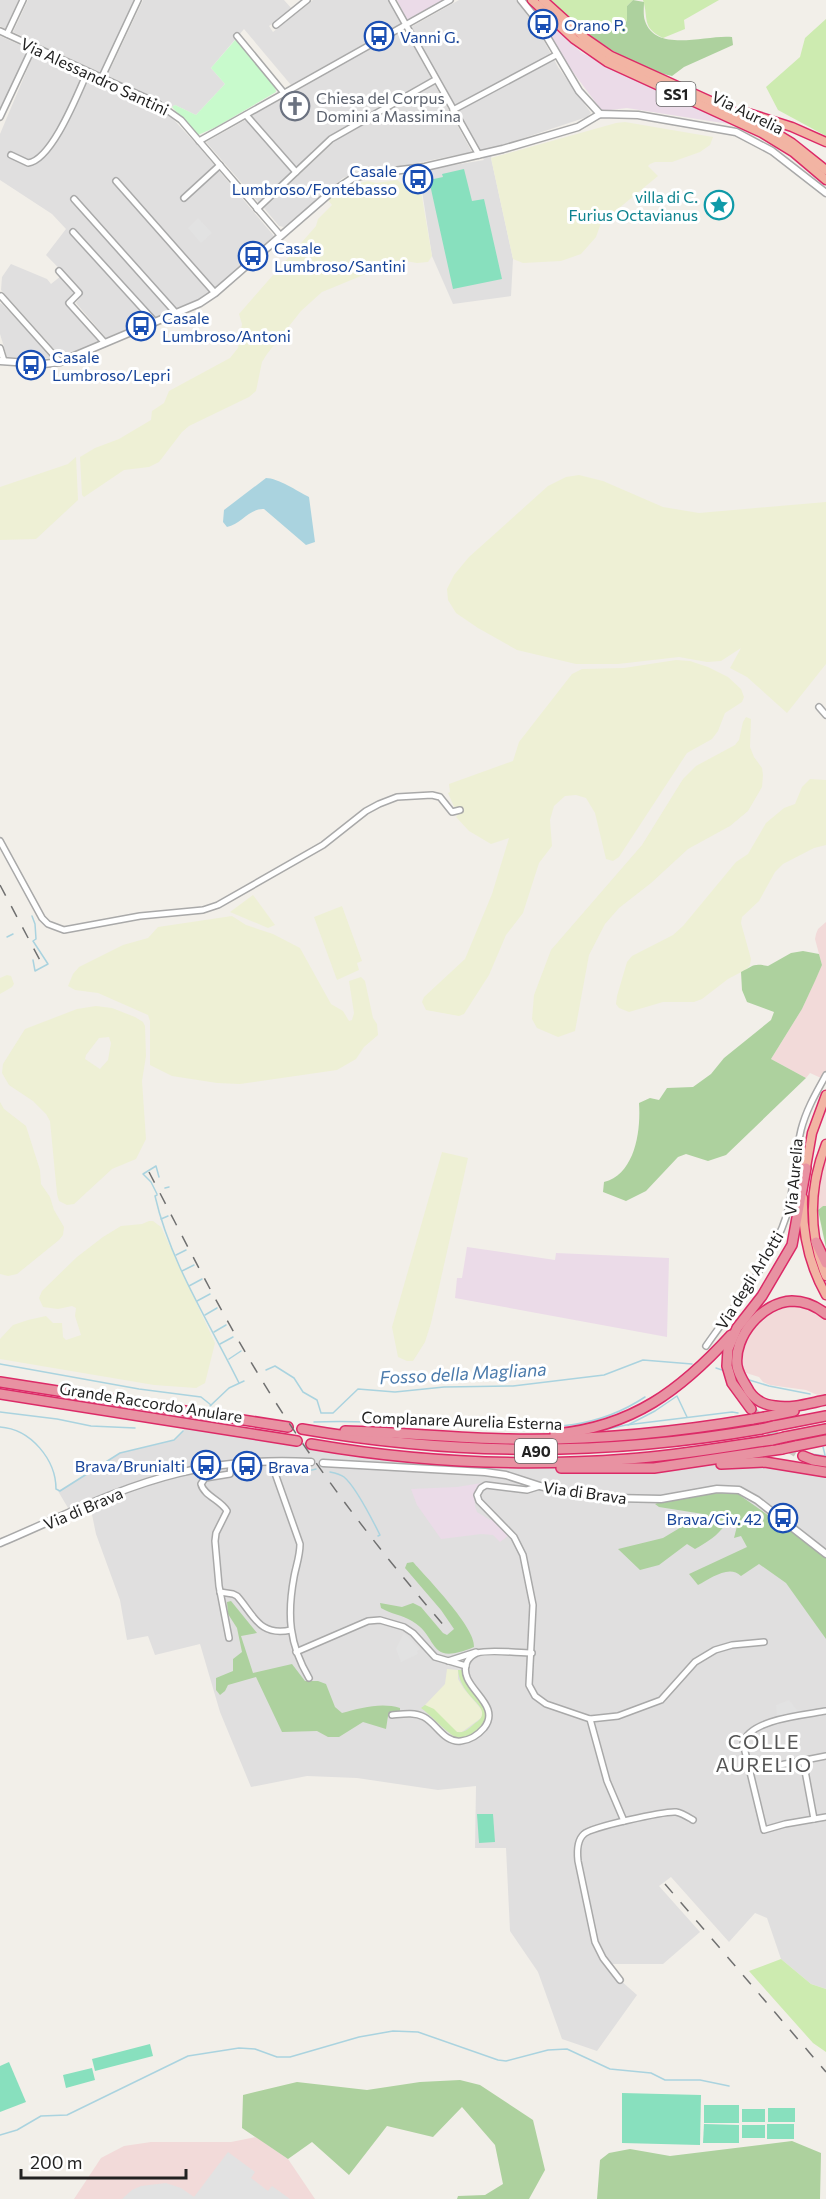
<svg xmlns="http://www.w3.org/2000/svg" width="826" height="2199" viewBox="0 0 826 2199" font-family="Commissioner,sans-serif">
  <rect width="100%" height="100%" fill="#f2efe9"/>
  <g fill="#e0dfdf">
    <path d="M 0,0 L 19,0 L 5,29 L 0,26 Z"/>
    <path d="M 28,0 L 135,0 L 100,73 L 13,32 Z"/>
    <path d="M 143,0 L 284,0 L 292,9 L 269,26 L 273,32 L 313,0 L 389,0 L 402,23 L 291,85 L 244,29 L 211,68 L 225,84 L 196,115 L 175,105 L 172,107 L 107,76 Z"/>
    <path d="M 459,0 L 516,0 L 537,28 L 558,67 L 591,113 L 587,117 L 494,148 L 491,158 L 513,259 L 511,296 L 453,304 L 432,256 L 419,171 L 484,160 L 411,27 Z"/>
    <path d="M 404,29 L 472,152 L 407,165 L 356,173 L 343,178 L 284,227 L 279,226 L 264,208 L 336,140 L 356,129 L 352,123 L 326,139 L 311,152 L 313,155 L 296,169 L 251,116 Z"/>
    <path d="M 0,36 L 29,49 L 0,111 Z"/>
    <path d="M 34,53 L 161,109 L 174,120 L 199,147 L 274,236 L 208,295 L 106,338 L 76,303 L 83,293 L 46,255 L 66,229 L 52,214 L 0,180 L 0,134 Z"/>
    <path d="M 247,119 L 292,172 L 259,203 L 206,142 Z"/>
    <path d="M 11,264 L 47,279 L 51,284 L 61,276 L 76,292 L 68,304 L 102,342 L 63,359 L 1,290 L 2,277 Z"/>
    <path d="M 0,303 L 2,304 L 54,359 L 7,357 L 0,334 Z"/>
    <path d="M 187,1423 L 315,1444 L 536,1467 L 581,1469 L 765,1462 L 826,1472 L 826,1989 L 811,1984 L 781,1959 L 767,1918 L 755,1913 L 729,1942 L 671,1877 L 659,1886 L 700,1932 L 663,1964 L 608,1964 L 620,1980 L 637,1995 L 597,2051 L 562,2039 L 538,1972 L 510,1931 L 506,1848 L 475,1848 L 476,1786 L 438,1790 L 357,1778 L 307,1776 L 251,1787 L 220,1712 L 200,1644 L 155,1655 L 148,1636 L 127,1640 L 120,1600 L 96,1534 L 90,1505 L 71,1513 L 58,1491 L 120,1453 L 174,1440 L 183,1431 Z"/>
  </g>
  <g fill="#f2dad9">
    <path d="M 826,922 L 826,1070 L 821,1078 L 810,1073 L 806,1078 L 771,1059 L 802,1009 L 822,965 L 815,939 L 816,934 L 818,929 Z"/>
    <path d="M 826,1153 L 826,1206 L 823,1206 L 818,1210 L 819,1181 Z"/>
    <path d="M 790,1305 L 802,1306 L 814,1310 L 826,1318 L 826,1396 L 815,1394 L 806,1390 L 770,1385 L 763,1382 L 759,1377 L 743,1372 L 741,1355 L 749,1333 L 774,1311 Z"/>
    <path d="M 256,2137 L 288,2159 L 315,2199 L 74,2199 L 101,2158 L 124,2146 L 151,2142 L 231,2142 Z"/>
  </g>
  <g fill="#ebdbe8">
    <path d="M 397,0 L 443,0 L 407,20 Z"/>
    <path d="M 539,15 L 582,53 L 729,124 L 627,108 L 602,111 L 561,56 Z"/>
    <path d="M 467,1247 L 555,1260 L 556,1253 L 669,1258 L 667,1337 L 455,1298 L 457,1278 L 462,1278 Z"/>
    <path d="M 482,1483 L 474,1493 L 475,1506 L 477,1512 L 490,1520 L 493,1519 L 508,1536 L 500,1542 L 493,1535 L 481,1534 L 441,1539 L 417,1505 L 411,1489 L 457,1487 Z"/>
  </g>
  <g fill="#eef0d5" fill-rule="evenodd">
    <path d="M 625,122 L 713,137 L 710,145 L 700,152 L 672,162 L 655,162 L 650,164 L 648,166 L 658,176 L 601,223 L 596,237 L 581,254 L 561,261 L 523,263 L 513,259 L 491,158 L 616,123 Z"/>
    <path d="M 397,180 L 409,189 L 419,189 L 421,191 L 432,256 L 428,262 L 417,263 L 400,260 L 322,292 L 301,311 L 267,354 L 262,362 L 256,391 L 249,397 L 189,426 L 182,432 L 159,462 L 149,467 L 124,470 L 84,497 L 82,495 L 80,457 L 95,448 L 119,439 L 151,420 L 152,411 L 164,403 L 169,391 L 230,358 L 238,348 L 242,324 L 239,314 L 316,226 L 318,219 L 332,205 L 328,200 L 333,195 L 352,185 L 368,181 L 376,183 Z"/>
    <path d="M 76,457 L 78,500 L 36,539 L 0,540 L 0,487 L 68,464 Z"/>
    <path d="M 579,475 L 603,481 L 663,507 L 699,513 L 826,502 L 826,664 L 787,713 L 747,677 L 730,668 L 741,648 L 721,661 L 707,662 L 679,657 L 618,664 L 576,664 L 517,650 L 478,628 L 456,613 L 448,600 L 447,589 L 454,575 L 469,557 L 548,486 L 566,477 Z"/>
    <path d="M 676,660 L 690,661 L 708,667 L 728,677 L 741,689 L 744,697 L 742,702 L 725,713 L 718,731 L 712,739 L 687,753 L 619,857 L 613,861 L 606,859 L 595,813 L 586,798 L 576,795 L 565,796 L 554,806 L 550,820 L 552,846 L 539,863 L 523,913 L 506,935 L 489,975 L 464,1014 L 459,1016 L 426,1010 L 422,1002 L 424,997 L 465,959 L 492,894 L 509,838 L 491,844 L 469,831 L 456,817 L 460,812 L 455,809 L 448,793 L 450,792 L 449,784 L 513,761 L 519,742 L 572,674 L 582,669 L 624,668 Z"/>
    <path d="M 746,717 L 751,719 L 750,747 L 754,757 L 762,768 L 763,775 L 762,787 L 748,811 L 730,826 L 688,849 L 651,883 L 619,908 L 605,924 L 589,955 L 575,1031 L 558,1037 L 537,1028 L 532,1019 L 534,995 L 551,950 L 642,845 L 683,779 L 696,766 L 735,745 L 739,740 L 743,722 Z"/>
    <path d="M 810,779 L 826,780 L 826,845 L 814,848 L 783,864 L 775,872 L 759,901 L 742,917 L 741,923 L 751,959 L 750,965 L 747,969 L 728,979 L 702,999 L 694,1002 L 663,1002 L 629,1012 L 619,1008 L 616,1004 L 617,996 L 627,962 L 632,956 L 673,935 L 683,926 L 736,862 L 748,854 L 766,823 L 784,808 L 795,804 L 802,787 Z"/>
    <path d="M 253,895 L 275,925 L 268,928 L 230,912 Z"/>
    <path d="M 342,906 L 362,961 L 357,963 L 359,970 L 337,980 L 314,917 Z"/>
    <path d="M 232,916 L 246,925 L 273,934 L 300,948 L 331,1004 L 343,1011 L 349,1021 L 352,1020 L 354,1013 L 349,981 L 361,977 L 365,981 L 373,1018 L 377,1024 L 378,1035 L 364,1047 L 356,1059 L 337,1070 L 240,1084 L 217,1083 L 172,1076 L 150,1065 L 150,1021 L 148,1015 L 98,993 L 75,990 L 68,986 L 73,974 L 79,967 L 123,945 L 148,938 L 158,927 Z"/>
    <path d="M 7,975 L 11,976 L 14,984 L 12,987 L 0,994 L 0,978 Z"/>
    <path d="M 96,1006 L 112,1008 L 135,1017 L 143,1022 L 145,1026 L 146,1056 L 142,1081 L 146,1139 L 136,1159 L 112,1169 L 74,1204 L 67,1205 L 59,1201 L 57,1194 L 50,1121 L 46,1114 L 33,1101 L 9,1085 L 2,1073 L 3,1064 L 25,1029 L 77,1009 ZM 99,1038 L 109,1037 L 111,1043 L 108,1060 L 100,1069 L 85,1059 L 86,1055 Z"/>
    <path d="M 0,1102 L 4,1109 L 26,1126 L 40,1170 L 41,1184 L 50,1197 L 54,1210 L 64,1227 L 63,1235 L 59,1240 L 17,1274 L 8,1276 L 0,1274 Z"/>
    <path d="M 442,1152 L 468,1158 L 431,1323 L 425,1342 L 413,1361 L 407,1361 L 398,1357 L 392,1327 Z"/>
    <path d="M 149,1221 L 153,1221 L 161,1227 L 215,1343 L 205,1383 L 196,1388 L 154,1385 L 0,1359 L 0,1339 L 13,1325 L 28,1320 L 46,1316 L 53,1323 L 62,1323 L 63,1337 L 66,1340 L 81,1335 L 75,1316 L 76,1308 L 72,1306 L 58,1309 L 43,1307 L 39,1298 L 42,1291 L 77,1257 L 103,1237 L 121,1226 L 142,1224 Z"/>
    <path d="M 447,1669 L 458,1670 L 458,1679 L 464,1689 L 482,1710 L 483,1715 L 481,1718 L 462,1732 L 457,1732 L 425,1705 L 445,1684 Z"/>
  </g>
  <g fill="#cdebb0">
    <path d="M 551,0 L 633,0 L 627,6 L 627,21 L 614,29 L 597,21 L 581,29 Z"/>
    <path d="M 643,0 L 719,0 L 684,20 L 685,29 L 663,38 C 641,27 649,19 643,0 Z"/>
    <path d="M 826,19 L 826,136 L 778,110 L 766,87 L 800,57 L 805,38 Z"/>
    <path d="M 458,1670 L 464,1670 L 487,1713 C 484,1726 474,1735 461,1740 C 449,1736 433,1717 421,1708 L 425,1705 L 434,1709 L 457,1732 C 465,1733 468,1729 474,1724 C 478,1721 483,1718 482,1712 C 481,1702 460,1693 458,1670 Z"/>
    <path d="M 781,1959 L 811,1984 L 826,1989 L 826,2052 L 813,2043 L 749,1971 Z"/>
  </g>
  <g fill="#add19e">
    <path d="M 633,0 L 644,2 C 644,7 643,15 645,21 C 656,54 708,34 732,37 L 733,45 L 684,67 L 672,76 C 638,69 609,49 581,29 L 597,21 L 615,29 L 627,21 L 627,6 Z"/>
    <path d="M 803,951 L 819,954 L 822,965 L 815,981 L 802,1009 L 771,1059 L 806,1078 L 726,1155 L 708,1161 L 686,1154 L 678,1157 L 646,1191 L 626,1201 L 603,1192 L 604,1182 C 635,1174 641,1131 639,1103 L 650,1098 L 659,1100 L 667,1088 L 693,1087 L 711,1074 L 724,1058 L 771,1020 L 774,1012 L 747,1002 L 742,990 L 741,972 C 754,966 752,963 768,966 L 791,953 Z"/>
    <path d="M 823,1206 L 826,1206 L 826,1248 L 818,1210 Z"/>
    <path d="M 719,1493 L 738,1494 L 826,1556 L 826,1639 L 786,1583 L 759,1564 L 741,1576 C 729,1564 710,1579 698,1585 L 689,1574 L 747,1547 L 741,1536 L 734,1538 L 737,1526 L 728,1519 C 721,1534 709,1541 695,1549 L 687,1544 L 659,1565 L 640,1570 L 618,1549 L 663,1538 L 703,1514 L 659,1507 L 655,1504 L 672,1498 Z"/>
    <path d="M 413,1562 C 427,1578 476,1628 474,1647 C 426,1667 440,1637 412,1621 C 402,1615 391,1614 381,1608 L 380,1603 L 402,1607 L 413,1603 L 421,1607 L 443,1633 L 447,1635 L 454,1629 L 441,1610 L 405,1568 L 407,1563 Z"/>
    <path d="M 231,1601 L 257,1633 L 241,1636 L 253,1673 L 292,1664 L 305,1681 L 318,1681 L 326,1684 L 335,1707 L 342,1713 C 361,1708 381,1702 400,1708 L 400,1712 L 388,1716 L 386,1729 L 363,1722 L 339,1737 L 328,1737 L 317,1731 L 282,1732 L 256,1677 L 228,1685 L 225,1691 L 220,1695 L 216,1690 L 216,1678 L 233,1671 L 233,1659 L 242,1652 L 237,1628 L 228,1614 L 227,1602 Z"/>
    <path d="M 460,2080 L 480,2085 L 533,2120 L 545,2170 L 529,2199 L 457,2199 L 458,2196 L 485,2195 L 503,2184 L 495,2145 L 462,2107 L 433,2137 L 387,2126 L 349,2175 L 312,2142 L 288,2159 L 242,2128 L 243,2095 L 297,2082 L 367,2090 L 420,2082 Z"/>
    <path d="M 792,2141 L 821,2153 L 820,2199 L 597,2199 L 600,2160 L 609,2153 L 630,2149 L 670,2156 Z"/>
  </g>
  <path fill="#c8facc" d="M 236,39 L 275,86 L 276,92 L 216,127 L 198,135 L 172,107 L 175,105 L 196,115 L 225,84 L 211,68 Z"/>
  <g fill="#88e0be">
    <path d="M 464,169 L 472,201 L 484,199 L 502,279 L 453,289 L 429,180 L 443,177 L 442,174 Z"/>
    <path d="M 477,1814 L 493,1814 L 495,1842 L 479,1843 Z"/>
    <path d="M 150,2044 L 153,2056 L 95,2071 L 92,2059 Z"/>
    <path d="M 9,2062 L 26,2102 L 0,2112 L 0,2066 Z"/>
    <path d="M 92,2068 L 95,2080 L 66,2088 L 63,2075 Z"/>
    <path d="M 622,2093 L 701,2095 L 700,2145 L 622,2143 Z"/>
    <rect x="704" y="2105" width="35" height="18"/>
    <rect x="768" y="2108" width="27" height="14"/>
    <rect x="742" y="2109" width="23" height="13"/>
    <path d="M 704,2124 L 739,2125 L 739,2143 L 703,2143 Z"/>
    <rect x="767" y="2124" width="27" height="15"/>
    <rect x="742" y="2125" width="23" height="13"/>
  </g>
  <g fill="#e2e2e2">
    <path d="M 198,218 L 212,233 L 201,243 L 188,228 Z"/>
    <path d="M 404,1633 L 420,1649 L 417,1651 L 418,1654 L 401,1662 L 396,1649 Z"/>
    <path d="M 789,1700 L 796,1709 L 801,1711 L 777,1716 L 776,1705 Z"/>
    <path d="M 228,2152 L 255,2172 L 251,2178 L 268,2191 L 272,2186 L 290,2199 L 122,2199 L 132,2190 L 141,2186 L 166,2183 L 181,2188 L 194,2197 Z"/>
  </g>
  <path fill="#aad3df" d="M 266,478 C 278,478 297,491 309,497 L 315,542 L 306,545 L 264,509 C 250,508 241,524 227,527 L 223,522 L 224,510 Z"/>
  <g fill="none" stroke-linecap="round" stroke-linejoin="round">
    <g stroke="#aad3df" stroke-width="1.5">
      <path d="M 32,916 L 35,924 L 36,939 L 33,941 L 48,964 L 35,971 L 33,960"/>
      <path d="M 7,937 L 13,934"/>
      <path d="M 165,1188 L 169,1187"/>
      <path d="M 157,1194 L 151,1182 L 143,1174 L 156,1166 L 159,1177"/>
      <path d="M 157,1195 L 155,1196 C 170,1262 209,1322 239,1383"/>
      <path d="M 161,1219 L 168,1216"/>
      <path d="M 176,1255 L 186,1250"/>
      <path d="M 182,1271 L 194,1265"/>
      <path d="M 189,1286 L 202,1279"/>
      <path d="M 197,1301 L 210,1294"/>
      <path d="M 205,1315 L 217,1308"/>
      <path d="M 214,1332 L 226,1325"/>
      <path d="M 220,1344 L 233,1337"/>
      <path d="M 229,1359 L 241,1351"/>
      <path d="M 0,1364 L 139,1389 L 201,1397 L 211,1405"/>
      <path d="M 716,1368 L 725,1371"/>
      <path d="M 266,1370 L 275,1366 L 294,1378 L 303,1392 L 317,1400 L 321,1413 L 333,1413 L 358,1389 L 395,1392 L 444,1387 L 513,1386 L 604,1375 L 643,1360 L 692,1364"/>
      <path d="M 746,1379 L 769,1386 L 810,1394"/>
      <path d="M 210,1406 L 229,1388 L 244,1381"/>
      <path d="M 0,1412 L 57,1419 L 91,1426 L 135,1428"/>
      <path d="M 314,1422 C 367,1419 423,1426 476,1426 C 539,1427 589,1434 645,1397"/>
      <path d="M 628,1425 L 655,1411 L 677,1396 L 687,1417"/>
      <path d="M 0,1427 C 31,1429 56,1460 56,1489 L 60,1491 L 120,1453 L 174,1440 L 183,1431"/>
      <path d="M 594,1432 L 626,1425 L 732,1412 L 738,1413"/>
      <path d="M 823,1447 L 825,1455"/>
      <path d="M 811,1454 L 826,1456"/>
      <path d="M 302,1468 L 304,1471 L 311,1470"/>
      <path d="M 312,1470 L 316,1469"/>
      <path d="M 330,1472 C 335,1473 340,1474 344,1477 C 355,1486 373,1521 380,1535 L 378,1536"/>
      <path d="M 0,2135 L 17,2130 L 41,2116 L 67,2115 L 188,2056 L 239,2048 L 255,2049 L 277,2057 L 290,2057 L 359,2037 L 393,2031 L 418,2032 L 498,2060 L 506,2061 L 548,2050 L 567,2049 L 610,2069 L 651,2073 L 665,2080 L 700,2080 L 729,2086"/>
    </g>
    <path stroke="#c8c6c1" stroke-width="9" stroke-dasharray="9 4.5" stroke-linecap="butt" d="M 751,1409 C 766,1425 781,1447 803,1456"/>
    <g stroke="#a9a9a9" stroke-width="8">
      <g id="minor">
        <path d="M 392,0 L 479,155"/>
        <path d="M 276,25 L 307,0"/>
        <path d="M 0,31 L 157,103 L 181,120 L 280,235"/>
        <path d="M 7,34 L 23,0"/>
        <path d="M 237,36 L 284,93"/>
        <path d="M 101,79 L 138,0"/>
        <path d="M 453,110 L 556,55"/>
        <path d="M 246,115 L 296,172"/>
        <path d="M 0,117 L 33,47"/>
        <path d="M 199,141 L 450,0"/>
        <path d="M 11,155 L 28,163 C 52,160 78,93 87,73"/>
        <path d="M 414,169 L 415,180"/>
        <path d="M 116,181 L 215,293"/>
        <path d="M 184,198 L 220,165"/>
        <path d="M 74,199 L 176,313"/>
        <path d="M 257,209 L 331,139 L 435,80"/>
        <path d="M 73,232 L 155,322"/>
        <path d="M 59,271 L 79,293 L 69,303 L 105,343"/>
        <path d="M 1,296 L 60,362"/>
        <path d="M 0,348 L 4,361"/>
        <path d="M 819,707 L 826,715"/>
        <path d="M 0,841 L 42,918 L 48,924 L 64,930 L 140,916 L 203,910 L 218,905 L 323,845 L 366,811 L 379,804 L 397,797 L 432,795 L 440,797 L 452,812 L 460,810"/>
        <path d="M 706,1346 C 733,1307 772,1261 786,1217 C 795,1189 794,1159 801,1130 C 806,1110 816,1093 826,1075"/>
        <path d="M 271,1462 L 300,1544 C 300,1556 296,1566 294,1577 C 287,1615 289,1644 309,1678"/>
        <path d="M 540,1486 L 527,1490 L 486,1485 L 481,1488 L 477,1495 L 479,1501 L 514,1537 L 523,1555 L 533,1605 L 529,1685 L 535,1696 L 546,1704 L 590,1719 L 618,1716 L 661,1700 L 695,1662 L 715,1650 L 732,1645 L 764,1642"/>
        <path d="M 220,1592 L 233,1594 L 237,1596 C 254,1615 259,1637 291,1630"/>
        <path d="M 229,1638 L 219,1586 L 215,1541 L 216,1533 L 227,1511 C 221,1500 204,1496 201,1484 L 205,1478 L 230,1474 L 231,1465"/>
        <path d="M 296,1652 L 368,1621 L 380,1620 L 404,1627 L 413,1633 L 435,1657 L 466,1666"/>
        <path d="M 448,1661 L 476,1652"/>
        <path d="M 826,1711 C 805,1715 750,1719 743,1743 L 764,1830 L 785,1824 L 826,1817"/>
        <path d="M 392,1715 C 403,1714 414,1712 424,1717 C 437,1724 444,1743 461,1741 C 470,1740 478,1735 484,1728 C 504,1703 456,1687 467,1662 C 469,1658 472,1655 477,1653 C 490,1649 517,1653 532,1653"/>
        <path d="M 590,1719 L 607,1781 L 624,1821"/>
        <path d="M 803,1760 L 814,1819"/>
        <path d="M 780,1765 L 826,1756"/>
        <path d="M 620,1980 L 603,1958 L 595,1942 L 578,1861 C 577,1852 577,1840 584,1834 C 591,1827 665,1811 676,1812 C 682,1813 688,1817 693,1820"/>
      </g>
    </g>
    <g stroke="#a9a9a9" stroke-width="9">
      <g id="tertiary">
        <path d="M 521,0 L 537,20 L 579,91 L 600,114"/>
        <path d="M 0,361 L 44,364 L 60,362 L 200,303 L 215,293 L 329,194 L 353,178 L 369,174 L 425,167 L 503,149 L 578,127 L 600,114 L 638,115 L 736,132 L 772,151 L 826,193"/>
        <path d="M 323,1463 L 485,1472 L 506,1475 L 540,1486 L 570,1493 L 614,1498 L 661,1499 L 717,1489 L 739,1490 L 757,1500 L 826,1554"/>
        <path d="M 0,1543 C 59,1518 117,1488 179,1473 C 221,1462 268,1460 311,1462"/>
      </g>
    </g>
    <g stroke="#dc2a67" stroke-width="11">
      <g id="trunk">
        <path d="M 532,0 L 574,39 L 607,62 L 762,133 L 793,152 L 826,180"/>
        <path d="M 543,0 L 585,38 L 611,56 L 761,124 L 792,143 L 826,170"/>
        <path d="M 748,113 L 792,127 L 826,142"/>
        <path d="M 826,1144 C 809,1186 808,1234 826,1276"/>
        <path d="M 805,1173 L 812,1133 L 826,1095"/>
        <path d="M 803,1198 C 802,1232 809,1265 826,1295"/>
      </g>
    </g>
    <g stroke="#dc2a67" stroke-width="12">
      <g id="motorway">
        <path d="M 816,1242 L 826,1263"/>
        <path d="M 826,1314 C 816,1306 805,1301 792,1301 C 763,1302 733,1336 737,1366 C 739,1376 744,1382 749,1391 C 755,1400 764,1405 775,1406 C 792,1409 810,1403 826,1400"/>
        <path d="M 0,1382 L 288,1427"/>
        <path d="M 0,1394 L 297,1441"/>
        <path d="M 751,1409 L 732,1383 L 727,1366 L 728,1349 L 737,1328 L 762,1296 L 792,1245 L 806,1168"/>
        <path d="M 765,1417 L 794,1411"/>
        <path d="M 774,1426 L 826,1416"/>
        <path d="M 302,1429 C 457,1456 606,1456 761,1429"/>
        <path d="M 345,1431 C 399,1432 452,1438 506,1439 C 589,1441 671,1433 753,1419"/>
        <path d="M 555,1434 C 632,1427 681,1390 731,1335"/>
        <path d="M 785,1437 L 826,1429"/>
        <path d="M 311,1444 C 415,1462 522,1467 628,1459 C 676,1456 724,1447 772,1440"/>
        <path d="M 796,1446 L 826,1440"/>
        <path d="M 803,1456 L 813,1460 L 826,1462"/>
        <path d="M 721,1464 L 765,1462 L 826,1472"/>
        <path d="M 561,1468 L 654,1468 L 782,1449"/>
      </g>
    </g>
    <use href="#minor" stroke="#fff" stroke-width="5"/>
    <use href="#tertiary" stroke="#fff" stroke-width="6"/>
    <use href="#trunk" stroke="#f2b4a3" stroke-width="8"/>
    <use href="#motorway" stroke="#e892a2" stroke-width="9"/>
    <g stroke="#707070" stroke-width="1.5" stroke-dasharray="12 12" stroke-linecap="butt">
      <path d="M 0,885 L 43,966"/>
      <path d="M 149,1172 C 188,1247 226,1323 271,1395 C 323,1478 382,1554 446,1628"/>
      <path d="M 665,1884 L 826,2072"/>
    </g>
    <g stroke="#dc2a67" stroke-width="12" stroke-linecap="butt">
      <g id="motorway-bridge">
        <path d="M 753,1419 L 765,1417"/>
        <path d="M 761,1429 L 774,1426"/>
        <path d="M 772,1440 L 785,1437"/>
        <path d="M 782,1449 L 796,1446"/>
      </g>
    </g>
    <use href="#motorway-bridge" stroke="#e892a2" stroke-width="9"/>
  </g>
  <defs>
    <g id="bus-ring" transform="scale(1.5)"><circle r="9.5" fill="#fff" stroke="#1a4fb4" stroke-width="1.5"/><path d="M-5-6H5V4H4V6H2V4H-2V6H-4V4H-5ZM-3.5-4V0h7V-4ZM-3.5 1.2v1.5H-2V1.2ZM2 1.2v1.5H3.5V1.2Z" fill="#1a4fb4"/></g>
    <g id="church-ring" transform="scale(1.5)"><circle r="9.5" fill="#fff" stroke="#6b7280" stroke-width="1.5"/><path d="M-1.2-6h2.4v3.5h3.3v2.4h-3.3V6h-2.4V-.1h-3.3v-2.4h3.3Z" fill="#6b7280"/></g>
    <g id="sight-ring" transform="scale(1.5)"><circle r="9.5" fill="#fff" stroke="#0f9aa8" stroke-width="1.5"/><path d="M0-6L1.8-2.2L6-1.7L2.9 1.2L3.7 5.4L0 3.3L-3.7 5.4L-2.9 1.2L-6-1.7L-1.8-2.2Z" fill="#0f9aa8"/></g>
  </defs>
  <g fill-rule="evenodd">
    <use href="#bus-ring" x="543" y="24"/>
    <use href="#bus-ring" x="379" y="36"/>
    <use href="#church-ring" x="295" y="106"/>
    <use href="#bus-ring" x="418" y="179"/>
    <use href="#sight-ring" x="719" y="205"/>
    <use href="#bus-ring" x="253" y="256"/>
    <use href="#bus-ring" x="141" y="326"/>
    <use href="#bus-ring" x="31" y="365"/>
    <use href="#bus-ring" x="206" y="1465"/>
    <use href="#bus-ring" x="247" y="1466"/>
    <use href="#bus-ring" x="783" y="1518"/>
  </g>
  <g text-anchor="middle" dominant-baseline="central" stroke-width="6" stroke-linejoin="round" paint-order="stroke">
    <g fill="#fff" stroke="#646464" stroke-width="1.5">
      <rect x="656.5" y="82" width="39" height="24" rx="4.5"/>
      <rect x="515" y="1439" width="42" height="24" rx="4.5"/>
    </g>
    <g font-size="15" font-weight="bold" fill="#222">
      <text x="676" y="94">SS1</text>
      <text x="536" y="1451">A90</text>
    </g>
    <g font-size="16" fill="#164399" stroke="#fff" text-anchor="start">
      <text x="564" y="24">Orano P.</text>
      <text x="400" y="36">Vanni G.</text>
      <text x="397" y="170" text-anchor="end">Casale<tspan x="397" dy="18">Lumbroso/Fontebasso</tspan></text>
      <text x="274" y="247">Casale<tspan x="274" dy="18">Lumbroso/Santini</tspan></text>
      <text x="162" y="317">Casale<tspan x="162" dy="18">Lumbroso/Antoni</tspan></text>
      <text x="52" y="356">Casale<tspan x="52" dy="18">Lumbroso/Lepri</tspan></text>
      <text x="185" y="1465" text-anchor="end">Brava/Brunialti</text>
      <text x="268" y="1466">Brava</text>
      <text x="762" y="1518" text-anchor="end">Brava/Civ. 42</text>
    </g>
    <g font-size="16" fill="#222" stroke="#fff">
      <text transform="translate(95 76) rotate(25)">Via Alessandro Santini</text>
      <text transform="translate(748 112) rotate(26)">Via Aurelia</text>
      <text transform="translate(793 1177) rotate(-85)">Via Aurelia</text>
      <text transform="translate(749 1280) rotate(-58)">Via degli Arlotti</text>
      <text transform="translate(151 1402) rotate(9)">Grande Raccordo Anulare</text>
      <text transform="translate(462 1420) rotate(2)">Complanare Aurelia Esterna</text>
      <text transform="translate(585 1492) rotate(8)">Via di Brava</text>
      <text transform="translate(83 1508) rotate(-23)">Via di Brava</text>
    </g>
    <g font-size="16" fill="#5b616d" stroke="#fff" text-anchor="start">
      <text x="316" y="97">Chiesa del Corpus<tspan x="316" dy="18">Domini a Massimina</tspan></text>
    </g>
    <g font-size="16" fill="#0d838f" stroke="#fff" text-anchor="end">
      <text x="698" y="196">villa di C.<tspan x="698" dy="18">Furius Octavianus</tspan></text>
    </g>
    <g font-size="18" font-style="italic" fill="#4a7aab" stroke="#fff">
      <text transform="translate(463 1373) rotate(-3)">Fosso della Magliana</text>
    </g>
    <g font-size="20" letter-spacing="1.5" fill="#555" stroke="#fff">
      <text x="764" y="1741">COLLE<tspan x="764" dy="23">AURELIO</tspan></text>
    </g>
  </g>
  <path d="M21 2169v9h165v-9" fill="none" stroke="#222222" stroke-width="3"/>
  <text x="30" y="2169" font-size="18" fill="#222222" stroke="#ffffff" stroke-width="4.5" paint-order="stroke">200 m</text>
</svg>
